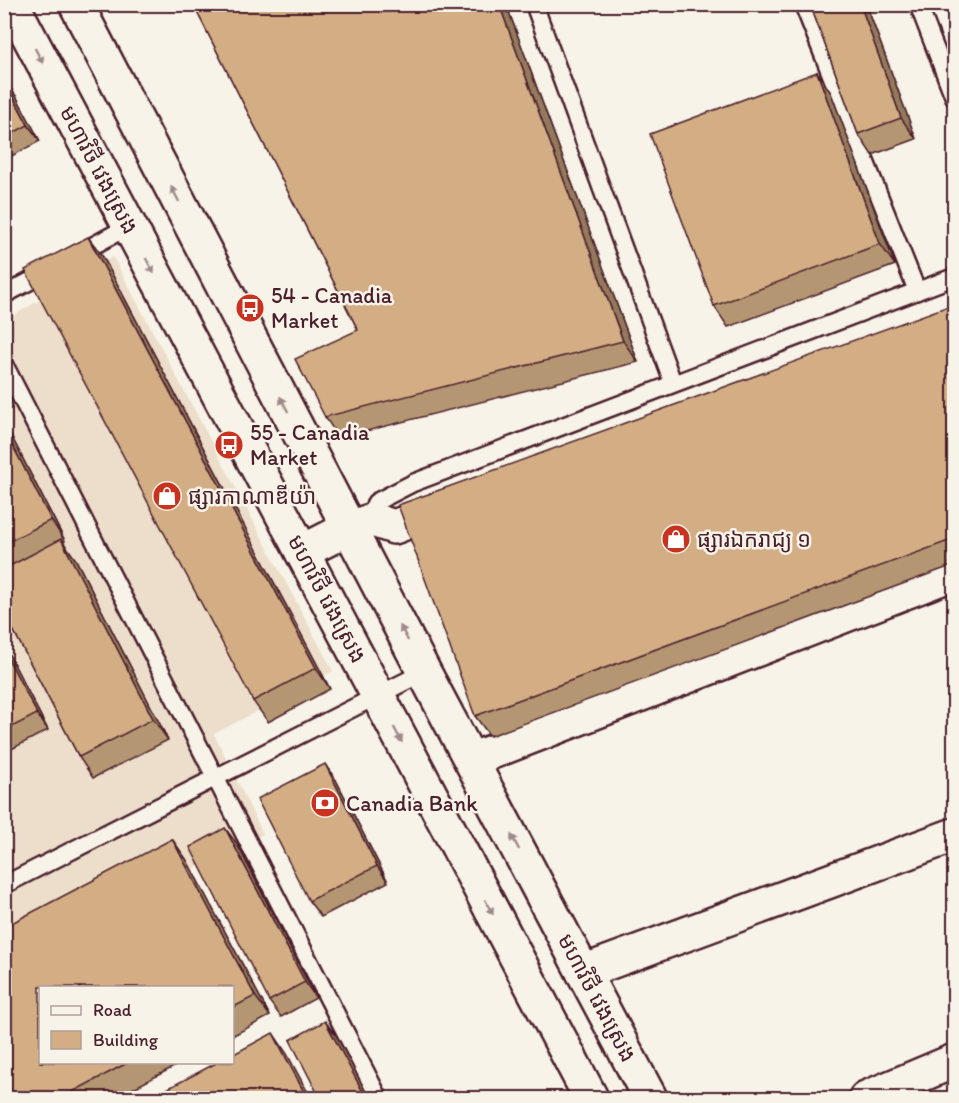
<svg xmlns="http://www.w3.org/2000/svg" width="959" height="1103" viewBox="0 0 959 1103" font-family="Itim,'Noto Sans Khmer',sans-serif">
  <rect width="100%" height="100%" fill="#f7f3e8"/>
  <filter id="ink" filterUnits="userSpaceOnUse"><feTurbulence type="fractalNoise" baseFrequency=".0167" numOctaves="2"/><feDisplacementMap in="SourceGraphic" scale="12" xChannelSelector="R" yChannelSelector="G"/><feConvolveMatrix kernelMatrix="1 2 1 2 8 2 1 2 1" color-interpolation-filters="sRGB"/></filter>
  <g filter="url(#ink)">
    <path fill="#ecdeca" d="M 113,257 L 333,671 L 214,734 L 263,834 L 5,962 L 4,321 Z"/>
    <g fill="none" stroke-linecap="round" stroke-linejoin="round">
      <g stroke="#4a1f2b" stroke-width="21">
        <g id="lane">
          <path d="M 534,4 L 673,383"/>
          <path d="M 803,4 L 917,291"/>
          <path d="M 918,4 L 954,97"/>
          <path d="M 76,255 L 129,226"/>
          <path d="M 4,295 L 49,271"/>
          <path d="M 4,364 L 379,1098"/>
          <path d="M 373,520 L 373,509 L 376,502 L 413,483 L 954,277"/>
          <path d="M 4,885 L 424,672"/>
        </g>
      </g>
      <g stroke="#4a1f2b" stroke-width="38">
        <g id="street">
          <path d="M 302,552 L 349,528 L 373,520 L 394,527 L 447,507"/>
          <path d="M 471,760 L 954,573"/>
          <path d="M 583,972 L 954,835"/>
          <path d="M 866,1098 L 954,1061"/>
        </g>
      </g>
      <g stroke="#4a1f2b" stroke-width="38">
        <g id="primary">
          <path d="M 12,4 L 591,1098"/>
          <path d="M 76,4 L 424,672 L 650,1098"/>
        </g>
      </g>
      <use href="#lane" stroke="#f7f3e8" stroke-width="16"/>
      <use href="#street" stroke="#f7f3e8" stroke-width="33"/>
      <use href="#primary" stroke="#f7f3e8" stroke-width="33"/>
    </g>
    <g fill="#b59672" stroke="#4a1f2b" stroke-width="1.5">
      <path d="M 193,4 L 506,4 L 638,362 L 339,438 L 325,417 L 358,330 Z"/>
      <path d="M 810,4 L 866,4 L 916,139 L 872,155 L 858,134 Z"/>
      <path d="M 817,72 L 831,93 L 895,265 L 728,327 L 714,306 Z"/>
      <path d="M 4,80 L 16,96 L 40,141 L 4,160 Z"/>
      <path d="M 88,237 L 103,257 L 330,689 L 268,722 L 253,701 Z"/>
      <path d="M 954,304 L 954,565 L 490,736 L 475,716 Z"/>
      <path d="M 4,422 L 65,541 L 63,542 L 76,560 L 168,740 L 93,778 L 79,757 L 4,612 Z"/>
      <path d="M 4,645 L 48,730 L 4,753 Z"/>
      <path d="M 336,780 L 388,882 L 321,917 L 309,901 Z"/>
      <path d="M 172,839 L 186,859 L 270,1016 L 232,1036 L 232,987 L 40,1062 L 183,1062 L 115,1098 L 12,1098 Z"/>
      <path d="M 237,844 L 316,998 L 281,1017 L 269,1001 Z"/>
    </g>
    <g fill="#947a5d" stroke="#4a1f2b" stroke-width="1.5">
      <path d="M 499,4 L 506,4 L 638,362 L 623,341 Z"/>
      <path d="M 860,4 L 866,4 L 916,139 L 901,118 Z"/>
      <path d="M 817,72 L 831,93 L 895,265 L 880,244 Z"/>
      <path d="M 5,80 L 16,96 L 40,141 L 28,125 Z"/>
      <path d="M 88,237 L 103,257 L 330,689 L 316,668 Z"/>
      <path d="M 4,422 L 65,541 L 51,520 L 4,429 Z"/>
      <path d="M 61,539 L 76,560 L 168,740 L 153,719 Z"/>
      <path d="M 4,645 L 48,730 L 37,714 L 4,651 Z"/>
      <path d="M 325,764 L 336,780 L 388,882 L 377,866 Z"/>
      <path d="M 225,828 L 237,844 L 316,998 L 305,982 Z"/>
      <path d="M 172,839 L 186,859 L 270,1016 L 255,996 Z"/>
      <path d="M 325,1021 L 337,1037 L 369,1098 L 366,1098 Z"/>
      <path d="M 273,1033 L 287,1054 L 311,1098 L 307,1098 Z"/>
    </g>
    <g fill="#d3ae85" stroke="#4a1f2b" stroke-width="1.5">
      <path d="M 193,4 L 499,4 L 623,341 L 325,417 L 295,359 L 358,330 Z"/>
      <path d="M 810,4 L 860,4 L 901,118 L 858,134 Z"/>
      <path d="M 817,72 L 880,244 L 714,306 L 650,134 Z"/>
      <path d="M 4,80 L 28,125 L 4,138 Z"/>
      <path d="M 88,237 L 316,668 L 253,701 L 25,270 Z"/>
      <path d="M 954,304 L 954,539 L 475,716 L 398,505 Z"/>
      <path d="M 4,429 L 51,520 L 4,544 Z"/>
      <path d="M 61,539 L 153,719 L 79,757 L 4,612 L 4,569 Z"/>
      <path d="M 4,651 L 37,714 L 4,731 Z"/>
      <path d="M 325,764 L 377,866 L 309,901 L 257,799 Z"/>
      <path d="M 225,828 L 305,982 L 269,1001 L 190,847 Z"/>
      <path d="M 172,839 L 255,996 L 232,1008 L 232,987 L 40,987 L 40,1062 L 129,1062 L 61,1098 L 12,1098 L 4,1084 L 4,927 Z"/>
      <path d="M 325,1021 L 366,1098 L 320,1098 L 290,1040 Z"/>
      <path d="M 273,1033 L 307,1098 L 150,1098 L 218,1062 L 232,1062 L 232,1055 Z"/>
    </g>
    <defs><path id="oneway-solid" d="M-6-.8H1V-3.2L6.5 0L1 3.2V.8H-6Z" transform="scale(1.5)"/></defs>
    <g fill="#a0898a">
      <use href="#oneway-solid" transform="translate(39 56) rotate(62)"/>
      <use href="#oneway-solid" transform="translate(175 194) rotate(-118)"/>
      <use href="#oneway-solid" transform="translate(150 266) rotate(62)"/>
      <use href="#oneway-solid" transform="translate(284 404) rotate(-118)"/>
      <use href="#oneway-solid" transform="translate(404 633) rotate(-118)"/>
      <use href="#oneway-solid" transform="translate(398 735) rotate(62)"/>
      <use href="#oneway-solid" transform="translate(515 842) rotate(-118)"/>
      <use href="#oneway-solid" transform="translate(489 907) rotate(62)"/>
    </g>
  </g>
  <defs>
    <g id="bus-disc" transform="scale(1.5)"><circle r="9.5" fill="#c8321e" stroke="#f7f3e8"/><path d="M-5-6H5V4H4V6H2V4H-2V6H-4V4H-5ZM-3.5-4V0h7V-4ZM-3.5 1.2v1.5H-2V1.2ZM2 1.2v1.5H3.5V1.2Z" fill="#fff"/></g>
    <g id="shop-disc" transform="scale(1.5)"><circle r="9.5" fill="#c8321e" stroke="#f7f3e8"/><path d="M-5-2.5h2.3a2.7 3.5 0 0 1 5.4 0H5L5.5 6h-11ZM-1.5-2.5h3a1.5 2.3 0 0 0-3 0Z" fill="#fff"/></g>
    <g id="bank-disc" transform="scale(1.5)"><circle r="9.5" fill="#c8321e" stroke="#f7f3e8"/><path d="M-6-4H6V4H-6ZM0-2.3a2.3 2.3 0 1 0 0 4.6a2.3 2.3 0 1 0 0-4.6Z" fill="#fff"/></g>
  </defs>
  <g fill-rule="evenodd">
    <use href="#bus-disc" x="250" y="308"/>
    <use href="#bus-disc" x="229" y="445"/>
    <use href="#shop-disc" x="167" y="496"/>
    <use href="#shop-disc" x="676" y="539"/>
    <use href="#bank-disc" x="325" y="803"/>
  </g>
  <g text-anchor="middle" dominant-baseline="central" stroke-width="5" stroke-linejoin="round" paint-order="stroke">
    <g font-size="22" fill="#4a1f2b" stroke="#f7f3e8">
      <text transform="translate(99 170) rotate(62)">មហាវិថី វេងស្រេង</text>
      <text transform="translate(327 599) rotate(62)">មហាវិថី វេងស្រេង</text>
      <text transform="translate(597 998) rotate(62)">មហាវិថី វេងស្រេង</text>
    </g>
    <g font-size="22" fill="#4a1f2b" stroke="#f7f3e8" text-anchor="start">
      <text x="271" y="295">54 - Canadia<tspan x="271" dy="25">Market</tspan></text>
      <text x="250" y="432">55 - Canadia<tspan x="250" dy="25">Market</tspan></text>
      <text x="188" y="496">ផ្សារកាណាឌីយ៉ា</text>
      <text x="697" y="539">ផ្សារឯករាជ្យ ១</text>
      <text x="346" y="803">Canadia Bank</text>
    </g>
  </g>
  <rect width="959" height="1103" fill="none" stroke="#f7f3e8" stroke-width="24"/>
  <rect x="12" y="12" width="935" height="1079" fill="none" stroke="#4a1f2b" stroke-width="2" filter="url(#ink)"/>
  <rect x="39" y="986" width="195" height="78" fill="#f7f3e8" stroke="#b29e9c" stroke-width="1.5"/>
  <rect x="51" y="1006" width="30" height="9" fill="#f7f3e8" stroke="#b29e9c" stroke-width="1.5"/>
  <text x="93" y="1016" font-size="18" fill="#4a1f2b">Road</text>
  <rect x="51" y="1031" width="30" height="18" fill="#d3ae85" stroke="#b29e9c" stroke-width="1.5"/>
  <text x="93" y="1046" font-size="18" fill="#4a1f2b">Building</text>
</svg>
